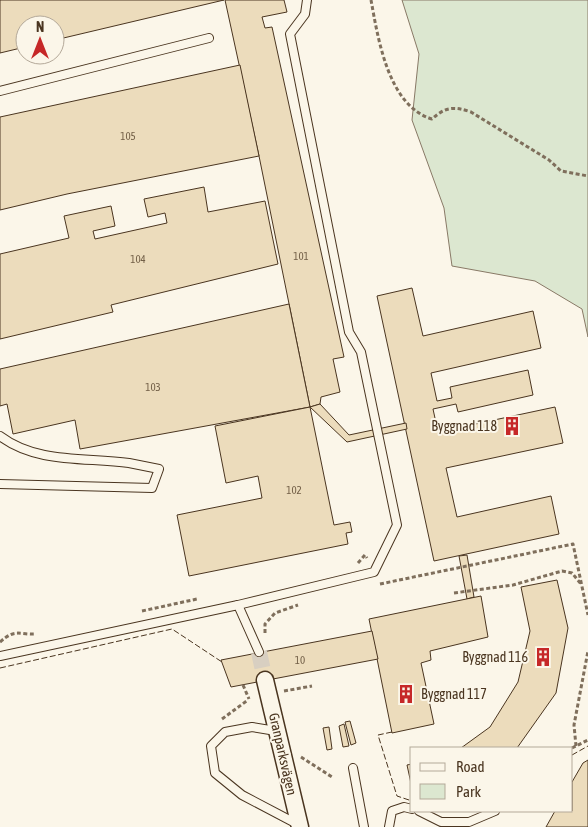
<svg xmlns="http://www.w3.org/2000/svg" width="588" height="827" viewBox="0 0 588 827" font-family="'Asap Condensed',sans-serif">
  <rect width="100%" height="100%" fill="#fbf6e9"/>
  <path fill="#dce7d0" stroke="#887966" d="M 402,0 L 588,0 L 588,337 L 582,309 L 535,281 L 452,266 L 444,208 L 412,120 L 419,54 Z"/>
  <g fill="#ecdcbc" stroke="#4a3520">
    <path d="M 0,0 L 224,0 L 55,40 L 55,25 L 25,25 L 25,47 L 0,53 Z"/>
    <path d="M 225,0 L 284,0 L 287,12 L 262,17 L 265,28 L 272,27 L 344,357 L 333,359 L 340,392 L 321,397 L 320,404 L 310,407 L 259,156 Z"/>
    <path d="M 240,65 L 259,156 L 67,194 L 0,210 L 0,117 Z"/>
    <path d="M 204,187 L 208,212 L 265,201 L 278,264 L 111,305 L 113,312 L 0,339 L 0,254 L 69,238 L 64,216 L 111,206 L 115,226 L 93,231 L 95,239 L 167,223 L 165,213 L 148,217 L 144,199 Z"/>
    <path d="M 412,288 L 423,336 L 533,311 L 541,348 L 431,373 L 437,401 L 452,398 L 450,387 L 528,370 L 533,395 L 458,412 L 456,404 L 433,409 L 438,432 L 555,407 L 563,443 L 446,468 L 457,517 L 551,496 L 559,534 L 434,561 L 377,296 Z"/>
    <path d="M 289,304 L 310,407 L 80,449 L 75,420 L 13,434 L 7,404 L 0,406 L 0,369 Z"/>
    <path d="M 320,404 L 349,435 L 406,423 L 407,429 L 347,442 L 310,407 Z"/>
    <path d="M 310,407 L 334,525 L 350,522 L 352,532 L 346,533 L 348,544 L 189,576 L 177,515 L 262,498 L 258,476 L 226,483 L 215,426 Z"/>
    <path d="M 467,555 L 474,597 L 467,599 L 459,556 Z"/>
    <path d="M 557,580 L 568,628 L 556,693 L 517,748 L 461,748 L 490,727 L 518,682 L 530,631 L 521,587 Z"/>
    <path d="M 481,596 L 488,637 L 430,651 L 431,660 L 421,663 L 434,724 L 392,733 L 369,619 Z"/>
    <path d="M 372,631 L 378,659 L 231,687 L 221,660 Z"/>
    <path d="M 350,721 L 356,743 L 351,745 L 345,722 Z"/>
    <path d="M 344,724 L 349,746 L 343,747 L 339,726 Z"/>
    <path d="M 329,727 L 332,749 L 327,750 L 323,728 Z"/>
    <path d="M 588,760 L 588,827 L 546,827 L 555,811 L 572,811 L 572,782 L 583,763 Z"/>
    <path d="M 412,764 L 412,788 L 407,765 Z"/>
  </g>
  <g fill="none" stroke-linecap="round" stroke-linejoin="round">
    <path stroke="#d8cfc1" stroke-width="16" stroke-dasharray="16 8" stroke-linecap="butt" d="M 259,652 L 265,680"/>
    <g stroke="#4a3520" stroke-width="10">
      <g id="service">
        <path d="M 0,91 L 209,38"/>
        <path d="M 0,436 C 37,464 86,457 129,463 C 139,465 149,467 159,469 L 152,488 L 0,484"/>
        <path d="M 238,605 L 374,572 L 397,525 L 361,352 L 349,332 L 290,34 L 305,14 L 307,0"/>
        <path d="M 0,656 L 238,605 L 259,652"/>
        <path d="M 276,731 L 252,727 L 225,732 L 211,746 L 215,773 L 242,795 L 299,825"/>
        <path d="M 353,768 L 364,827"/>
        <path d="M 419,811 L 441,822 L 469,822 L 495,811"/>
        <path d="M 389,827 L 392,811 L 404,807 L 412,809"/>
      </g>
    </g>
    <g stroke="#4a3520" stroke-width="19">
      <path id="minor" d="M 265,680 L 300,827"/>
    </g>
    <g stroke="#7f6f5c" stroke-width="3" stroke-dasharray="4 2.5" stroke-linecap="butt">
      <path d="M 371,0 C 378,38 388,106 432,119 C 445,107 454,106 471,112 L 549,160 L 561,171 L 588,176"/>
      <path d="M 358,563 L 365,555 L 367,558"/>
      <path d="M 380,584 L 573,544 L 588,615"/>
      <path d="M 454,593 L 513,585 L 562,571 L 572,573 L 581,584"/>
      <path d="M 142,611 L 197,599"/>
      <path d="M 265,633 L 265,624 L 275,613 L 298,605"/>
      <path d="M 0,642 C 16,628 18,635 36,634"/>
      <path d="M 243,685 L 249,699"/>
      <path d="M 284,691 L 312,686"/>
      <path d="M 222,719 L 248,700"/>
      <path d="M 576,746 L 574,725 L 588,651"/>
      <path d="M 572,748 L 588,740"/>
      <path d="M 301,757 L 332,777"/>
    </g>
    <use href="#service" stroke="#fbf6e9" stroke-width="8"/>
    <use href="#minor" stroke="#fbf6e9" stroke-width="16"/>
    <g stroke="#4a3520" stroke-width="1" stroke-dasharray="6 2.5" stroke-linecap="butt">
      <path d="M 0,668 L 172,629 L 222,662"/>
      <path d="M 392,732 L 378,735 L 397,796 L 412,801"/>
      <path d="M 572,755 L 588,746"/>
    </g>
  </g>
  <defs>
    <g id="building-bare" transform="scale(1.5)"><path d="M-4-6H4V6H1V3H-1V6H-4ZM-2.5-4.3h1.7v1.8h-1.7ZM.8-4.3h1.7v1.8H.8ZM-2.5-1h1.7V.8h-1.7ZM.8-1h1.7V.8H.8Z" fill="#c62828" stroke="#fbf6e9" stroke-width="2.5" paint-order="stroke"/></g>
  </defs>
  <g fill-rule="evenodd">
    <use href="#building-bare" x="512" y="426"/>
    <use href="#building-bare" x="543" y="657"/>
    <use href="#building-bare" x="406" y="694"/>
  </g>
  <g text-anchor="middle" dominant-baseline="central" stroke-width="4" stroke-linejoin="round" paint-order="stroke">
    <g font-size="11" fill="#725f47">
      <text x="128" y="136">105</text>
      <text x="301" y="256">101</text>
      <text x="138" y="259">104</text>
      <text x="153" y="387">103</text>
      <text x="294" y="490">102</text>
      <text x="300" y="660">10</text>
    </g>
    <g font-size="14" fill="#4a3520" stroke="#fbf6e9" text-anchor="end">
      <text x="497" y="426">Byggnad 118</text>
      <text x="528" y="657">Byggnad 116</text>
      <text x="421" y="694" text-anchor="start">Byggnad 117</text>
    </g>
    <g font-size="14" fill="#4a3520" stroke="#fbf6e9">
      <text transform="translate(283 754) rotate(77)">Granparksvägen</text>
    </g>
  </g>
  <rect x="410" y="747" width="162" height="65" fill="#fbf6e9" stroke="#b4a999"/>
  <rect x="420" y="763" width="25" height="8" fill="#fbf6e9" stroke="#b4a999"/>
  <text x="456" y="772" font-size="15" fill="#4a3520">Road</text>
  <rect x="420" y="784" width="25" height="15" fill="#dce7d0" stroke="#b4a999"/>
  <text x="456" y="797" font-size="15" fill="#4a3520">Park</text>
  <g transform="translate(40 40)"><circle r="24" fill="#fbf6e9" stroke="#b4a999"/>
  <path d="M0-4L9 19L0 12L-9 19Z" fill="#c62828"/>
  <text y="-8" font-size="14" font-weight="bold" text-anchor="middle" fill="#4a3520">N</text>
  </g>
</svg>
